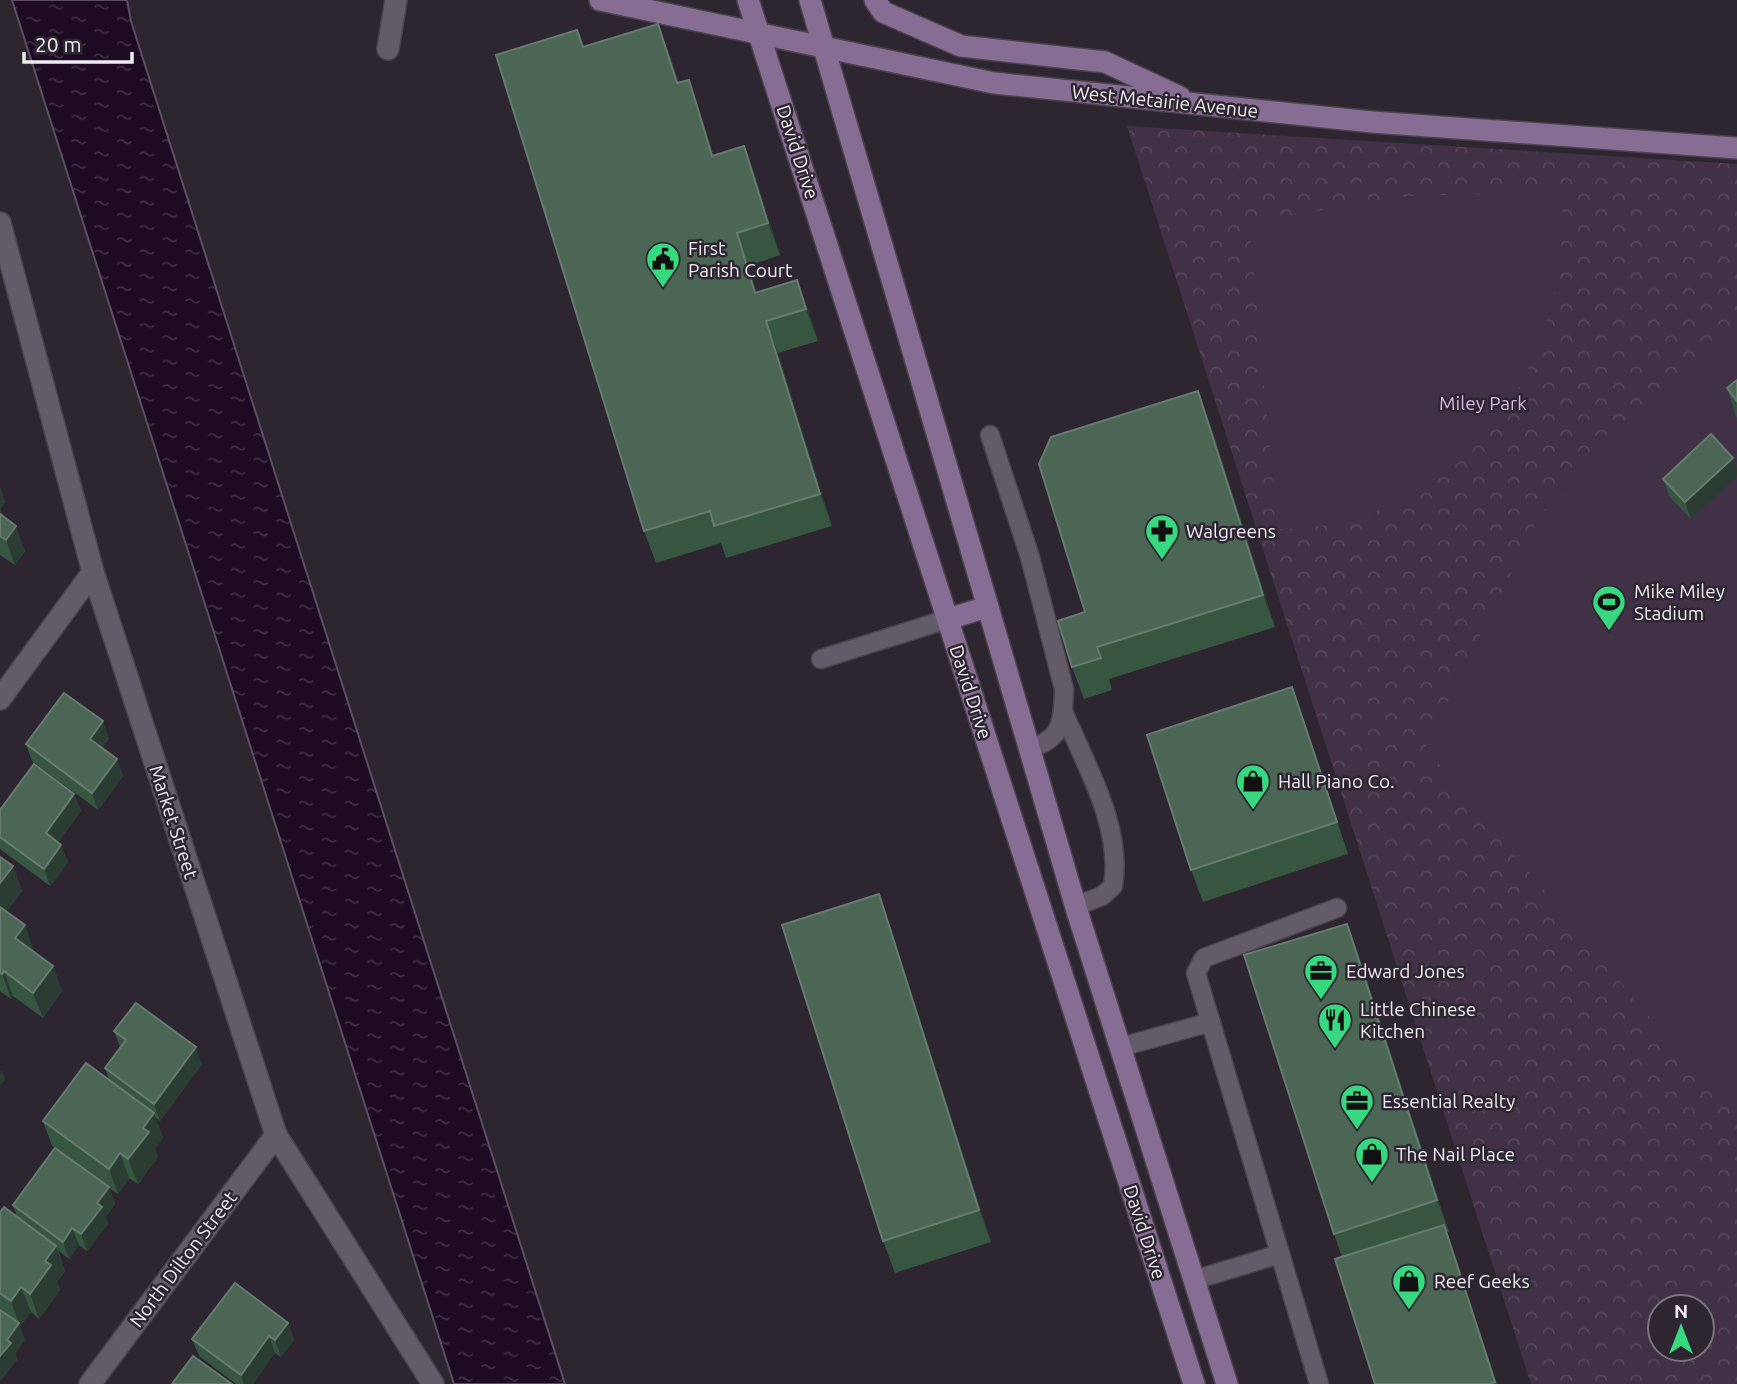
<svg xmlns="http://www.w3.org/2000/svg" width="1737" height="1384" viewBox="0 0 1737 1384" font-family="Ubuntu,sans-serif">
  <defs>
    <pattern id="park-crowns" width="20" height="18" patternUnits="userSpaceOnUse" patternTransform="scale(1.75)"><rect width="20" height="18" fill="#413147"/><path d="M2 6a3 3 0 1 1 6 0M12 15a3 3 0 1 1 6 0" fill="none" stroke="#544559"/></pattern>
    <pattern id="water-ripples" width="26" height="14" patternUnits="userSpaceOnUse" patternTransform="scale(1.75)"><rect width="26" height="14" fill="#1d0b24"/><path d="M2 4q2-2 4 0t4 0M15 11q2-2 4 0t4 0" fill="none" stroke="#3e2f44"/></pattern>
  </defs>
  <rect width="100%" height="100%" fill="#2d2530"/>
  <path fill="url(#park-crowns)" fill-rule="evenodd" d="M 1127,126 L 1737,164 L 1737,1384 L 1531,1384 ZM 1660,1307 L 1702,1307 L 1702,1349 L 1660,1349 Z"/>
  <g fill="#413147">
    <path d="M 1562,192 C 1572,367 1463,529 1277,529 L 1251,239 L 1267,219 L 1410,196 Z"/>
    <path d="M 1737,334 L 1737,1100 L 1694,1070 L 1425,748 L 1539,516 Z"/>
  </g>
  <path fill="url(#water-ripples)" stroke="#5c4e62" stroke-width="2" d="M 12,0 L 127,0 L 131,21 L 565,1384 L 454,1384 Z"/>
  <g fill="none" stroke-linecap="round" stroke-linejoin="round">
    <g stroke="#4a434d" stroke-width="21">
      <g id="lane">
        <path d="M 990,435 L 1030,557 L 1064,689 C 1063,720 1063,740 1029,748"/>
        <path d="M 821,659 L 948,619"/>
        <path d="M 1063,711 C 1085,764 1123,827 1113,886 L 1102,896 L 1076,906"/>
        <path d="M 1121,1047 L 1211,1022"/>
        <path d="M 1194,1280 L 1280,1254"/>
        <path d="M 1319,1384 L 1196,973 L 1204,958 L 1337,908"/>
      </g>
    </g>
    <g stroke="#4a434d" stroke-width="24">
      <g id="street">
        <path d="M 388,49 L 396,0"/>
        <path d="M 0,223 L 93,572 L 276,1135 L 433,1384"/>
        <path d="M 0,699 L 93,572"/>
        <path d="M 90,1384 L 276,1135"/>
      </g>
    </g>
    <g stroke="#4a434d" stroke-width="24">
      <g id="secondary">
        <path d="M 600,0 L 994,83 L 1372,122 L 1737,148"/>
        <path d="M 748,0 L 1194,1384"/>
        <path d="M 810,0 L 1077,911 L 1227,1384"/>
        <path d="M 875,0 L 883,12 L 961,46 L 1105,62 L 1180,97"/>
        <path d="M 948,619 L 987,607"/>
      </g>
    </g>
    <use href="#lane" stroke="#645b68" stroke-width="18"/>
    <use href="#street" stroke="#645b68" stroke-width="21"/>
    <use href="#secondary" stroke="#876d93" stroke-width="21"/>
  </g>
  <g fill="#375642">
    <path d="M 583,47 L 670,56 L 679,83 L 689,80 L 700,112 L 714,156 L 745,147 L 756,179 L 780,255 L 748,266 L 757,293 L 797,280 L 818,341 L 778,353 L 832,526 L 726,558 L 721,543 L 656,563 L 644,531 Z"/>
    <path d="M 1737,380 L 1737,419 L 1727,388 Z"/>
    <path d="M 1210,423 L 1275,627 L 1109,679 L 1112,690 L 1084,699 L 1072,667 L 1085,612 Z"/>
    <path d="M 1711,434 L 1691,519 L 1669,496 L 1663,479 Z"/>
    <path d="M 0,487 L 5,502 L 0,509 L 3,516 L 25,551 L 15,565 L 0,555 Z"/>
    <path d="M 1304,720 L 1348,854 L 1203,902 L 1191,870 Z"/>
    <path d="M 109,738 L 102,748 L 117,759 L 123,776 L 98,810 L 32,761 L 26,744 Z"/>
    <path d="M 74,794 L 81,811 L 58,842 L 68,862 L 50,886 L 0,849 L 0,810 Z"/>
    <path d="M 0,857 L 13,866 L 22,891 L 6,912 L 34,950 L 33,951 L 53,966 L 62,991 L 43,1018 L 13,996 L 11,999 L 0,991 Z"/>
    <path d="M 1347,924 L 1359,956 L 1449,1232 L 1447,1232 L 1497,1384 L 1375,1384 L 1342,1257 L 1334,1234 Z"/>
    <path d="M 890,926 L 991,1242 L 895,1273 L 883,1241 Z"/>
    <path d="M 114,1031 L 202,1064 L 160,1121 L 155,1117 L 163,1138 L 155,1148 L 158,1157 L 138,1184 L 129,1178 L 118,1194 L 109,1188 L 115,1204 L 106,1217 L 108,1224 L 87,1251 L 79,1245 L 69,1259 L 58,1250 L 65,1271 L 57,1282 L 60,1290 L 39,1319 L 31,1312 L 20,1326 L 19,1325 L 25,1340 L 15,1354 L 17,1360 L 0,1381 L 0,1212 L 17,1217 L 13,1205 L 73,1161 L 52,1146 L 43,1121 L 109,1080 L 105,1068 L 120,1047 Z"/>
    <path d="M 288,1323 L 294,1340 L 281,1357 L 275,1353 L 253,1384 L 236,1384 L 199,1356 L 192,1339 Z"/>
  </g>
  <g fill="#2b3c33">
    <path d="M 658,24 L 670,56 L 689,116 L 677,83 Z"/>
    <path d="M 689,80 L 700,112 L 724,188 L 712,156 Z"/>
    <path d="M 744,146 L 756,179 L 780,255 L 768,223 Z"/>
    <path d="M 737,233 L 748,266 L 767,326 L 755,293 Z"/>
    <path d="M 797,280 L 809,312 L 818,341 L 806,309 Z"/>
    <path d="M 766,321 L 778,353 L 832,526 L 820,494 Z"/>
    <path d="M 1198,391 L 1210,423 L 1275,627 L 1263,595 Z"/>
    <path d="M 1733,458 L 1737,470 L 1737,476 L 1691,519 L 1685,502 Z"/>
    <path d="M 0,487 L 5,502 L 0,509 L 6,525 L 0,531 Z"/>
    <path d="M 16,526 L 25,551 L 15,565 L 6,540 Z"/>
    <path d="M 1292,687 L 1304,720 L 1348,854 L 1337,822 Z"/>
    <path d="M 103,721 L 109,738 L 96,756 L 90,739 Z"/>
    <path d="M 117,759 L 123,776 L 98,810 L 92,793 Z"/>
    <path d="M 74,794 L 81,811 L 52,850 L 46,833 Z"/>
    <path d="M 61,845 L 68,862 L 50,886 L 44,869 Z"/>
    <path d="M 13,866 L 22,891 L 0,920 L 0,883 Z"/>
    <path d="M 879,894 L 890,926 L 991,1242 L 979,1210 Z"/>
    <path d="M 1347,924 L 1359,956 L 1449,1232 L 1437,1200 Z"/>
    <path d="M 25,925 L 34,950 L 24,963 L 15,938 Z"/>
    <path d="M 53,966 L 62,991 L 43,1018 L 33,993 Z"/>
    <path d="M 4,971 L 13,996 L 11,999 L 2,974 Z"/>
    <path d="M 196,1047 L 202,1064 L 160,1121 L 154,1104 Z"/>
    <path d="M 2,1070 L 5,1079 L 0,1086 L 0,1073 Z"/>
    <path d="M 154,1113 L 163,1138 L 155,1148 L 158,1157 L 138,1184 L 128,1159 L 143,1128 Z"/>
    <path d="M 120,1153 L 129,1178 L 118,1194 L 109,1169 Z"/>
    <path d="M 109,1187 L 115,1204 L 106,1217 L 108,1224 L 87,1251 L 81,1234 L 97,1203 Z"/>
    <path d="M 1444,1225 L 1456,1257 L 1497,1384 L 1495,1382 Z"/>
    <path d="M 72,1228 L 79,1245 L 69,1259 L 63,1242 Z"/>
    <path d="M 56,1246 L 65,1271 L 57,1282 L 60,1290 L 39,1319 L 30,1294 L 45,1261 Z"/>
    <path d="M 21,1287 L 31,1312 L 20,1326 L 11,1301 Z"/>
    <path d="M 19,1323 L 25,1340 L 15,1354 L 17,1360 L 0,1381 L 0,1356 L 7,1340 Z"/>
    <path d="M 288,1323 L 294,1340 L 281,1357 L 275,1340 Z"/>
    <path d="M 269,1336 L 275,1353 L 253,1384 L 244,1384 L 241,1375 Z"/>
  </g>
  <g fill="#4b6655" stroke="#657b6e" stroke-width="2">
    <path d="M 658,24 L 677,83 L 689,80 L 712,156 L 744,146 L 768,223 L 737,233 L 755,293 L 797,280 L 806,309 L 766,321 L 820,494 L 714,526 L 710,511 L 644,531 L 496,55 L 577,30 L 583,47 Z"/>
    <path d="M 1737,380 L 1737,401 L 1727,388 Z"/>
    <path d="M 1198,391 L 1263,595 L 1097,647 L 1101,658 L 1072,667 L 1058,621 L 1085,612 L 1039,464 L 1051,437 Z"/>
    <path d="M 1711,434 L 1733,458 L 1685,502 L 1663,479 Z"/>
    <path d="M 0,514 L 16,526 L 6,540 L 0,536 Z"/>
    <path d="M 1292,687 L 1337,822 L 1191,870 L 1147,735 Z"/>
    <path d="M 64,693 L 103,721 L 90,739 L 117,759 L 92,793 L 26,744 Z"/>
    <path d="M 34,764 L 74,794 L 46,833 L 61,845 L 44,869 L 0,837 L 0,810 Z"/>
    <path d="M 0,857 L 13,866 L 0,883 Z"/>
    <path d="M 879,894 L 979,1210 L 883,1241 L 782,925 Z"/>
    <path d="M 0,907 L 25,925 L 15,938 L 53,966 L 33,993 L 4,971 L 2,974 L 0,973 Z"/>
    <path d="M 1347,924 L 1437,1200 L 1334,1234 L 1244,955 Z"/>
    <path d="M 136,1003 L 196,1047 L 154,1104 L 105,1068 L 126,1040 L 114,1031 Z"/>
    <path d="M 86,1063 L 154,1113 L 143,1128 L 149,1132 L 128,1159 L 120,1153 L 109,1169 L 43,1121 Z"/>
    <path d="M 55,1148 L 109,1187 L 97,1203 L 102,1207 L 81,1234 L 72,1228 L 63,1242 L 13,1205 Z"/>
    <path d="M 4,1207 L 56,1246 L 45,1261 L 51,1265 L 30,1294 L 21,1287 L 11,1301 L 0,1293 L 0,1212 Z"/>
    <path d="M 1444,1225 L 1495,1382 L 1490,1384 L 1375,1384 L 1335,1259 Z"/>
    <path d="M 235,1283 L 288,1323 L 275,1340 L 269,1336 L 241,1375 L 192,1339 Z"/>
    <path d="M 0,1310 L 19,1323 L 7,1340 L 11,1343 L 0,1356 Z"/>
    <path d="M 193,1356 L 232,1384 L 172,1384 Z"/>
  </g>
  <defs>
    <g id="civic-pin" transform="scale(1.75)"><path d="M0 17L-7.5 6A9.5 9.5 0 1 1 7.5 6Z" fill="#37d880" stroke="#2d2530"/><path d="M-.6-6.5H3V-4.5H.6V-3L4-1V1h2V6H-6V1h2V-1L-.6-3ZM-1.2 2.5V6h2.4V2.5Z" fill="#111"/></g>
    <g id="pharmacy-pin" transform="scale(1.75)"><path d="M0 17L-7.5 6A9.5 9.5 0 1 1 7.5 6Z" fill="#37d880" stroke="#2d2530"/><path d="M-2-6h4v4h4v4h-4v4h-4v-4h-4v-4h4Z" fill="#111"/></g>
    <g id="stadium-pin" transform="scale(1.75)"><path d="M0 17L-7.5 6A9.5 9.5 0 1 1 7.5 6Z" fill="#37d880" stroke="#2d2530"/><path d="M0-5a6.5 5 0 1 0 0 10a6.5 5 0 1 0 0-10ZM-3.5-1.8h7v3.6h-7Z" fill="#111"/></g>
    <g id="shop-pin" transform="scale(1.75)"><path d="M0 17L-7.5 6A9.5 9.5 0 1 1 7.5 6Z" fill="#37d880" stroke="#2d2530"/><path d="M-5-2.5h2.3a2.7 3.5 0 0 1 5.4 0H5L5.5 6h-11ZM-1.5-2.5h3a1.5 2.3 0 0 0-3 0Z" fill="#111"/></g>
    <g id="office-pin" transform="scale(1.75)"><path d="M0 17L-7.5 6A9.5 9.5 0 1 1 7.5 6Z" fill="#37d880" stroke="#2d2530"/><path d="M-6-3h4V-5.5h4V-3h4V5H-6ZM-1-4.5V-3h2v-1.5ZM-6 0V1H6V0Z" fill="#111"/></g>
    <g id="restaurant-pin" transform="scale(1.75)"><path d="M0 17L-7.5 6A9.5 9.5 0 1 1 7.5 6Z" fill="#37d880" stroke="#2d2530"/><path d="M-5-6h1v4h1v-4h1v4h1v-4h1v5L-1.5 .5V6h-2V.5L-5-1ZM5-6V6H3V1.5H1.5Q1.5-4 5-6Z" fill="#111"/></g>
  </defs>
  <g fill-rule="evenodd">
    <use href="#civic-pin" x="663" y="259"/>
    <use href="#pharmacy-pin" x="1162" y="531"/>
    <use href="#stadium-pin" x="1609" y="602"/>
    <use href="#shop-pin" x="1253" y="781"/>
    <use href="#office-pin" x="1321" y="971"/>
    <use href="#restaurant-pin" x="1335" y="1020"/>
    <use href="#office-pin" x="1357" y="1101"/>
    <use href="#shop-pin" x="1372" y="1154"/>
    <use href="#shop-pin" x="1409" y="1281"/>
  </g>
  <g text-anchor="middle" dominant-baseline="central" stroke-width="5" stroke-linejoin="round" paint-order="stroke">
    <g font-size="19" fill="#f0ebf3" stroke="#2d2530">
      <text transform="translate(1165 101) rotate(6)">West Metairie Avenue</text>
      <text transform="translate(798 152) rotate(72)">David Drive</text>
      <text transform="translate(971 692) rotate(72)">David Drive</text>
      <text transform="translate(174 822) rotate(72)">Market Street</text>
      <text transform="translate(1145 1232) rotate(72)">David Drive</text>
      <text transform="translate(183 1259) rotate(-53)">North Dilton Street</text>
    </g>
    <g font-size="19" fill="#f0ebf3" stroke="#2d2530" text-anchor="start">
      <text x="688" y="248">First<tspan x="688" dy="22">Parish Court</tspan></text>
      <text x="1186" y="531">Walgreens</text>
      <text x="1634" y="591">Mike Miley<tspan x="1634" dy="22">Stadium</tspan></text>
      <text x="1278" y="781">Hall Piano Co.</text>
      <text x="1346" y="971">Edward Jones</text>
      <text x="1360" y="1009">Little Chinese<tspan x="1360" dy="22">Kitchen</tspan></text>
      <text x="1382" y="1101">Essential Realty</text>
      <text x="1396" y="1154">The Nail Place</text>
      <text x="1434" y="1281">Reef Geeks</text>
    </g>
    <g font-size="19" fill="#d9b3ea" stroke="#2d2530">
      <text x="1483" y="403">Miley Park</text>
    </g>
  </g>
  <g transform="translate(1681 1328)"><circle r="33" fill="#2d2530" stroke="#7b747e" stroke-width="2"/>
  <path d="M0-5L12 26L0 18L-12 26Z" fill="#37d880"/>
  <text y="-10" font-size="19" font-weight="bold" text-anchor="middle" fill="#f0ebf3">N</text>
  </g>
  <path d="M24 52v10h108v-10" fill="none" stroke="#f0ebf3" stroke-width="3.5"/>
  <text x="35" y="52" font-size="21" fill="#f0ebf3" stroke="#2d2530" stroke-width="5" paint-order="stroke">20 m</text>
</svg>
